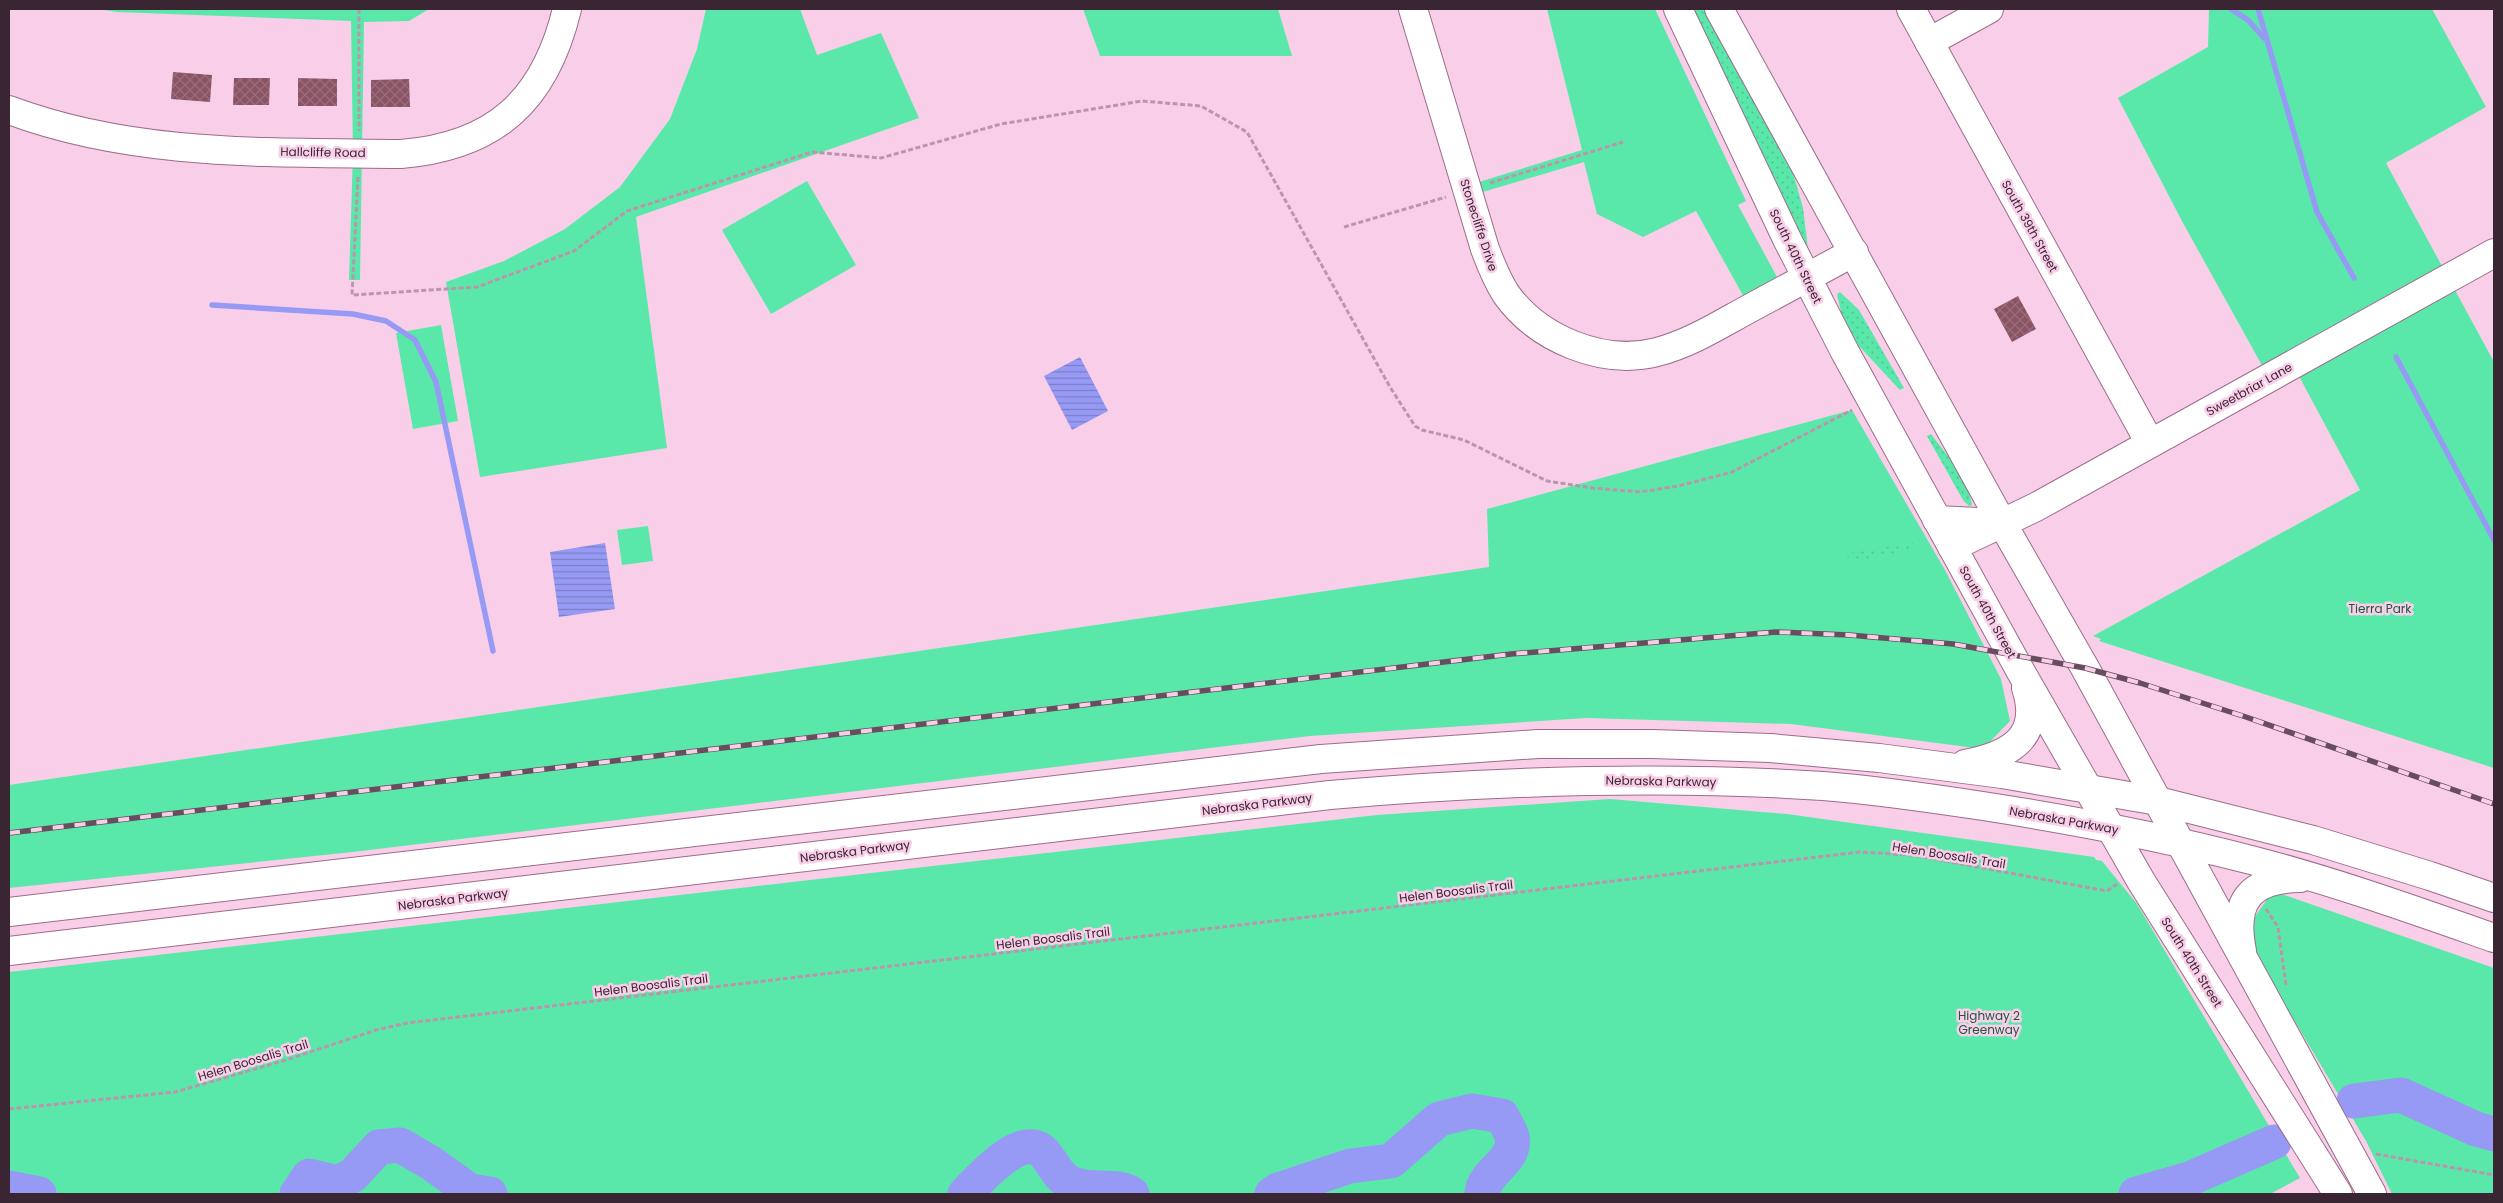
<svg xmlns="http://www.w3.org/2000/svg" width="2503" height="1203" viewBox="0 0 2503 1203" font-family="Poppins,sans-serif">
  <defs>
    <pattern id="garden-dots" width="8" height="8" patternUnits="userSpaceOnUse" patternTransform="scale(1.25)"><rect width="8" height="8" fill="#5ae8aa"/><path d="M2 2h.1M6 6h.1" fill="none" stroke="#4fc793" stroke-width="1.8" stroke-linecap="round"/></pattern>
    <pattern id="water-rules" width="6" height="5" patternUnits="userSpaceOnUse" patternTransform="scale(1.25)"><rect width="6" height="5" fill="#979af4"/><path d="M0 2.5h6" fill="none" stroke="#7c7dc6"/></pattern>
    <pattern id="building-cross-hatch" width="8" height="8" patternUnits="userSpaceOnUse" patternTransform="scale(1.25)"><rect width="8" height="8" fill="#8a5464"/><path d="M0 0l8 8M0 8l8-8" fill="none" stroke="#986e7c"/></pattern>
  </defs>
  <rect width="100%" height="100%" fill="#f9cee8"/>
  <g fill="#5ae8aa">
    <path d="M 97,9 L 429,9 L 409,21 L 364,22 L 360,280 L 349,280 L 353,153 L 351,21 L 117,12 Z"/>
    <path d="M 706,9 L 800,9 L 817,55 L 881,33 L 919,118 L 636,217 L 667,448 L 480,477 L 446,282 L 504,261 L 565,229 L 620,187 L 670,119 L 697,49 Z"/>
    <path d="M 1083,9 L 1278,9 L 1292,56 L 1100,56 Z"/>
    <path d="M 1547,9 L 1655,9 L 1746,201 L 1738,205 L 1784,290 L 1750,308 L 1696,211 L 1643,237 L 1597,214 L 1584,162 L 1469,196 L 1466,186 L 1582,150 Z"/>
    <path d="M 2204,9 L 2432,9 L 2486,107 L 2386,163 L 2494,362 L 2494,768 L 2099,641 L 2101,639 L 2093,636 L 2360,490 L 2293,365 L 2269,378 L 2183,223 L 2118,98 L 2208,47 L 2209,10 Z"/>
    <path d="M 807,181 L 856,265 L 771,314 L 722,230 Z"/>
    <path d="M 441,325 L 458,421 L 413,429 L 396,333 Z"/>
    <path d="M 1852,410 L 1945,570 L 2001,679 L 2010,721 L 1983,749 L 1791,724 L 1586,718 L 1310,736 L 353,852 L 9,888 L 9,785 L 1489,567 L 1487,509 Z"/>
    <path d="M 648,526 L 653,561 L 622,565 L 617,530 Z"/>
    <path d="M 1610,799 L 1787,814 L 2094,857 L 2096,860 L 2102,861 L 2137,904 L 2300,1178 L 2270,1194 L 9,1194 L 9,972 L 1377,815 Z"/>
    <path d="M 2273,891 L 2494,968 L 2494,1194 L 2392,1194 L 2366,1141 L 2253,951 L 2249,925 Z"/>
  </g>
  <g fill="url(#garden-dots)">
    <path d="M 1693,9 L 1705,9 L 1792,169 L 1803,208 L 1808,249 Z"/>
    <path d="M 1840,292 L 1859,310 L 1904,388 L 1900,390 L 1858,345 L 1842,316 L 1837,294 Z"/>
    <path d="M 1931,434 C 1947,456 1968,477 1972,505 L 1969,506 L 1963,500 L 1927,436 Z"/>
    <path d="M 1909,543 L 1913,543 L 1913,547 C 1903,552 1856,563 1847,558 L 1851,553 Z"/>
  </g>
  <g fill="url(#water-rules)">
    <path d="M 1080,357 L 1108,411 L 1072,430 L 1044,376 Z"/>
    <path d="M 605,543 L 615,609 L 559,617 L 550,552 Z"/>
  </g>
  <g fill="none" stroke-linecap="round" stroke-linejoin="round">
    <g stroke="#979af4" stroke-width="5.5">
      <path d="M 2231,9 L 2248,20 L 2264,38"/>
      <path d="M 2258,9 L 2317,212 L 2354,278"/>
      <path d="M 212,305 L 353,314 L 386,321 L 415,340 L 436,382 L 493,651"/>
      <path d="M 2396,357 L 2494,540"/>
    </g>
    <g stroke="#979af4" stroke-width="35">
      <path d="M 2354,1101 L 2401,1095 L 2476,1129 L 2494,1134"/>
      <path d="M 9,1188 L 39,1194"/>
      <path d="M 297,1194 L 309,1176 L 338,1183 L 353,1175 L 379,1147 L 400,1145 L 431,1163 L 470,1191 L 490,1194"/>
      <path d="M 965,1194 C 979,1180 1023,1128 1045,1154 C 1055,1166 1059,1180 1076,1185 C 1094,1191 1117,1184 1132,1194"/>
      <path d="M 1272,1194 L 1278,1190 L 1350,1166 L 1391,1161 L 1439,1119 L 1472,1111 L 1502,1116 C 1505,1123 1511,1131 1512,1137 C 1517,1162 1483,1171 1482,1194"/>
      <path d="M 2136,1194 L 2189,1179 L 2274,1142"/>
    </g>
  </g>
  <g fill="url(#building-cross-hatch)">
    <path d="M 173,72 L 212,75 L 210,102 L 171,99 Z"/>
    <path d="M 234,78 L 270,78 L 269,105 L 233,105 Z"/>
    <path d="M 298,78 L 337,79 L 337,106 L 298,106 Z"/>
    <path d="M 409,79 L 410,107 L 371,107 L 371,80 Z"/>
    <path d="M 2018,296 L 2036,329 L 2012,342 L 1994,309 Z"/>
  </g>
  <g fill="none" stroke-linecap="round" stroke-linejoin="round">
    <g stroke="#9c6c8a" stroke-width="30">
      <g id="minor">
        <path d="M 1413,9 L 1485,249 C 1491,265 1497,280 1506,294 C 1538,339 1603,366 1657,352 C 1688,344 1716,327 1743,312 C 1780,292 1817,272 1854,252"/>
        <path d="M 1911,9 L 2150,443"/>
        <path d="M 1929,42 L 1989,9"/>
        <path d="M 9,110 C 135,157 269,152 401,154 C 496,146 545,100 567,9"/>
        <path d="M 1937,520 L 1998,523"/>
        <path d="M 1952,547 L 2036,507 L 2494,253"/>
      </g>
    </g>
    <g stroke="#9c6c8a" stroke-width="30">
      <g id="major">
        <path d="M 1678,9 L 1787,239 L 1845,352 L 2021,672 L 2141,881 L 2338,1194"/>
        <path d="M 1719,9 L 2002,523 L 2085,668 L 2372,1194"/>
        <path d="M 1965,764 C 2007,756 2043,739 2026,688"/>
        <path d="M 9,912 L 1321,759 L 1538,744 L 1653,744 L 1770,748 L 1879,758 L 2002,774 L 2158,801 L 2313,840 L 2430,876 L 2494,898"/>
        <path d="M 9,951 L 1330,795 C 1494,781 1659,775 1823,786 C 1876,790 1930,798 1983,806 C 2073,820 2163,837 2251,860 C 2333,881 2414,910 2494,938"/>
        <path d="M 2242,951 C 2232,901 2250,879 2300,878"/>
      </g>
    </g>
    <g stroke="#ba96ac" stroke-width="3" stroke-dasharray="5 2.5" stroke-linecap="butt">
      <path d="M 359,9 L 359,131"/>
      <path d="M 358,177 L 352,295 L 477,287 L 574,251 L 627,211 L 812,152 L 881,158 L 1001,124 L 1142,101 L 1201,106 L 1247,132 L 1390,387 L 1415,426 L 1422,430 L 1464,440 L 1547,481 L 1593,488 L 1640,492 L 1678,486 L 1732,472 L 1852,410"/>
      <path d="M 1490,183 L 1623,142"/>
      <path d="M 1344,227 L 1446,197"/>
      <path d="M 2266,909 L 2278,927 L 2286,986"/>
      <path d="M 9,1109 L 175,1092 L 286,1060 L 376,1030 L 407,1023 L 1860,852 L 1912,855 L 2107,891 L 2117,884"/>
      <path d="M 2376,1154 L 2494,1175"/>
    </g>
    <use href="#minor" stroke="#fff" stroke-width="28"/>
    <use href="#major" stroke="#fff" stroke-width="28"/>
    <g stroke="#684d5e" stroke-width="5.5">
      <path id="rail" d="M 9,833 L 1511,654 L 1776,632 L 1849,635 L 1953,644 L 2085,668 L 2140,683 L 2246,717 L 2494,804"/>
    </g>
    <use href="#rail" stroke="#f9cee8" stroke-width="4" stroke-dasharray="11" stroke-linecap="butt"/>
  </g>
  <g text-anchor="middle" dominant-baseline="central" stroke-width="5" stroke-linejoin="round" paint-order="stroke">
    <g font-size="12" fill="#3a2532" stroke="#f9cee8">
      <text transform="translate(323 152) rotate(1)">Hallcliffe Road</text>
      <text transform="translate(1479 225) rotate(72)">Stonecliffe Drive</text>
      <text transform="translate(2030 226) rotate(61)">South 39th Street</text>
      <text transform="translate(1796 256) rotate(64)">South 40th Street</text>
      <text transform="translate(2249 389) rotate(-29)">Sweetbriar Lane</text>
      <text transform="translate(1988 612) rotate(61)">South 40th Street</text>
      <text transform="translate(1661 781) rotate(1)">Nebraska Parkway</text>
      <text transform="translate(1257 804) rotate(-7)">Nebraska Parkway</text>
      <text transform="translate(2064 820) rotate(10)">Nebraska Parkway</text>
      <text transform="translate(855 851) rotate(-7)">Nebraska Parkway</text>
      <text transform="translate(1949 855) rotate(9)">Helen Boosalis Trail</text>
      <text transform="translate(1456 891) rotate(-7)">Helen Boosalis Trail</text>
      <text transform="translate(453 899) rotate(-7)">Nebraska Parkway</text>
      <text transform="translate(1053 938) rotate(-7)">Helen Boosalis Trail</text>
      <text transform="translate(2192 962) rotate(58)">South 40th Street</text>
      <text transform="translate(651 985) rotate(-7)">Helen Boosalis Trail</text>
      <text transform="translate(253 1060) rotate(-17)">Helen Boosalis Trail</text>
    </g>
    <g font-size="12" fill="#1b583e" stroke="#f9cee8">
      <text x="2380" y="608">Tierra Park</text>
      <text x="1989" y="1015">Highway 2<tspan x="1989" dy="14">Greenway</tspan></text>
    </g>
  </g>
  <rect width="2503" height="1203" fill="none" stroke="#3a2532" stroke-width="20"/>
</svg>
